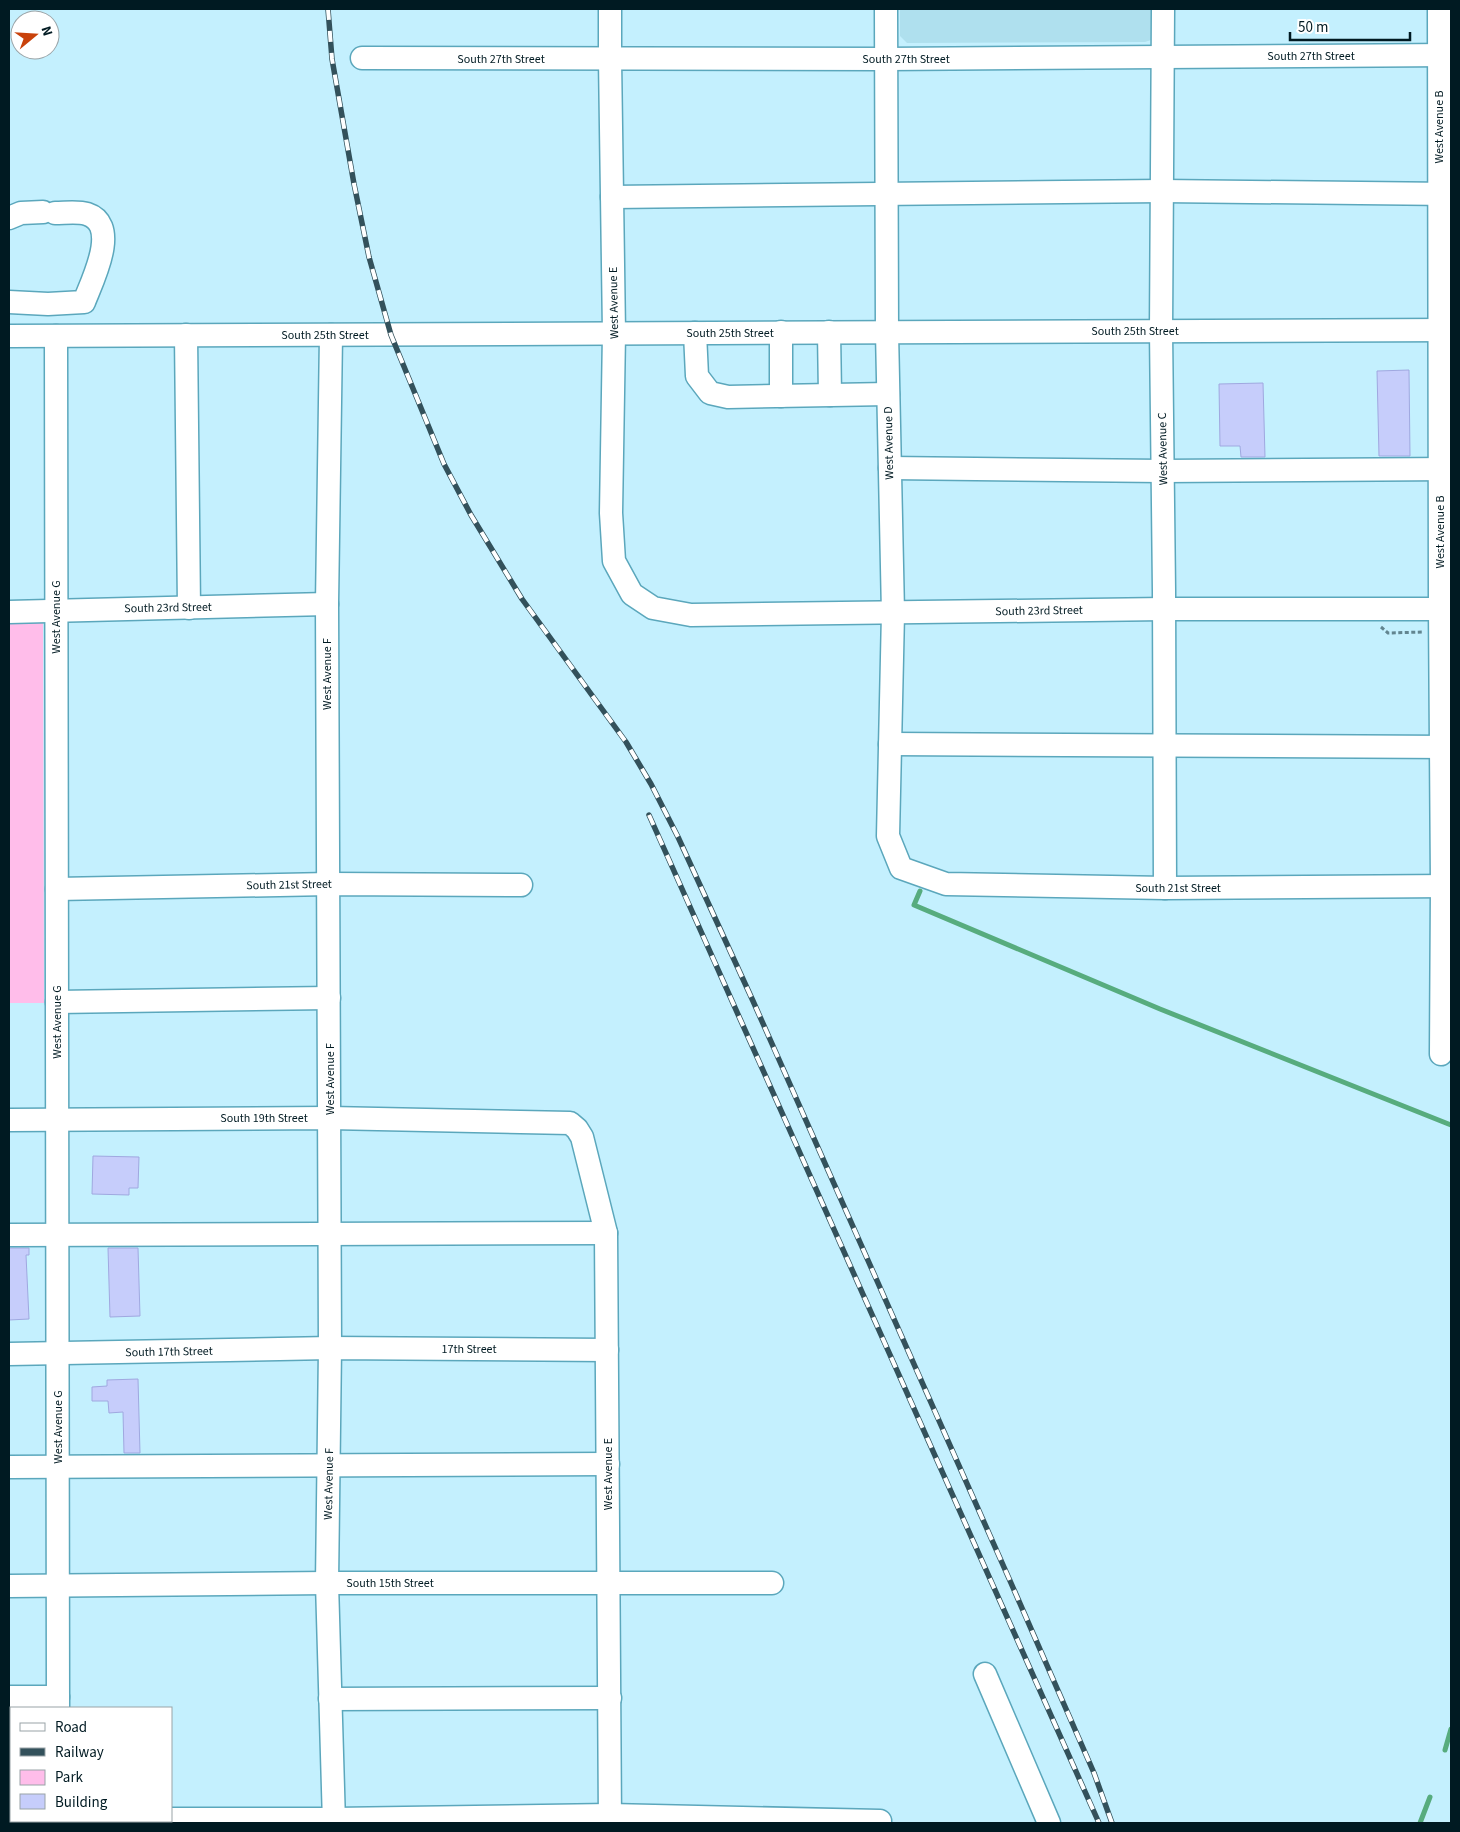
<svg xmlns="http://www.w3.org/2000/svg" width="1460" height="1832" viewBox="0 0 1460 1832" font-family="'Source Sans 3',sans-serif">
  <rect width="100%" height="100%" fill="#c4f0fe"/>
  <path fill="#afe0ee" d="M 900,9 L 1154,9 L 1154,39 L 1145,42 L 907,43 L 900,36 Z"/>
  <path fill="#ffbdea" d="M 9,623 L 43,623 L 44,1003 L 9,1003 Z"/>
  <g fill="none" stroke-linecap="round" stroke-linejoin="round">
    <g stroke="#57ac7e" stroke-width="5">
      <path d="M 920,891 L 914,905 L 1160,1009 L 1451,1125"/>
      <path d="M 1445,1750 L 1451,1729"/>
      <path d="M 1420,1823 L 1430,1797"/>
    </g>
  </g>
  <g fill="#c6cdfb" stroke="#a0a8e0">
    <path d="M 1409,370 L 1410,456 L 1379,456 L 1377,371 Z"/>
    <path d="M 1263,383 L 1265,457 L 1241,457 L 1240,446 L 1220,446 L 1219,384 Z"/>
    <path d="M 93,1156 L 139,1157 L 138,1188 L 129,1188 L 129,1195 L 92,1194 Z"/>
    <path d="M 9,1248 L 29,1248 L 29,1255 L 26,1255 L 29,1319 L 9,1320 Z"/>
    <path d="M 108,1248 L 138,1248 L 140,1316 L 110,1317 Z"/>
    <path d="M 138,1379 L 140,1453 L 124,1453 L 123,1412 L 109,1413 L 108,1401 L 92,1401 L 92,1387 L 107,1386 L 107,1380 Z"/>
  </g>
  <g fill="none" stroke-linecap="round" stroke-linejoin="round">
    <g stroke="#5ba7bc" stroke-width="25">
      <g id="minor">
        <path d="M 610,9 L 610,59 L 614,333 L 611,513 L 614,561 L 632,594 L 653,608 L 691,615 L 1164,609 L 1451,609"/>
        <path d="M 886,9 L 887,332 L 893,613 L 888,836 L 901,868 L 946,884 L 1165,888 L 1451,886"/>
        <path d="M 1163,9 L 1161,331 L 1164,591 L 1165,888"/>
        <path d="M 1439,9 L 1440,609 L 1442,885 L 1441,1054"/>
        <path d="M 362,58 L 886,59 L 1451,55"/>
        <path d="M 612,197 L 1162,191 L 1451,194"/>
        <path d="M 9,218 L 21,213 L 43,212"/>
        <path d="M 9,302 L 48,304 L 84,302 C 92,281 121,225 87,214 C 78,211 65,213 55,213"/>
        <path d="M 781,332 L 781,396"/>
        <path d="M 829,332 L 830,395"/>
        <path d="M 695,333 L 697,376 L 710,393 L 728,397 L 888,394"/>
        <path d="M 186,335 L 189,608"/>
        <path d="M 331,335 L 327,604 L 330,1348 L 327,1583 L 334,1823"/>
        <path d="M 9,336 L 1451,330"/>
        <path d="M 56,336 L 58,1708"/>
        <path d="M 890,468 L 1163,471 L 1451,469"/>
        <path d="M 9,612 L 327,604"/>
        <path d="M 890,744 L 1451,747"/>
        <path d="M 57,889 L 329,884 L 521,885"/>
        <path d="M 57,1002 L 329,998"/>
        <path d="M 9,1120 L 330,1118 L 570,1123 L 577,1129 L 582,1137 L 606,1233 L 610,1823"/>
        <path d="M 9,1235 L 606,1233"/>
        <path d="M 9,1354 L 330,1348 L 607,1350"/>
        <path d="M 9,1467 L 608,1464"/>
        <path d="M 9,1586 L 327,1583 L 772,1583"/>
        <path d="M 985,1674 L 1049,1823"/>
        <path d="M 9,1697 L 58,1697"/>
        <path d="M 330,1699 L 610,1698"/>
        <path d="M 9,1819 L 11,1819"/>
        <path d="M 171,1819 L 334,1819 L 610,1815 L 880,1821 L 880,1823"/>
        <path d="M 58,1821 L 58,1823"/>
      </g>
    </g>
    <path stroke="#628590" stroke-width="3" stroke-dasharray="4 2.5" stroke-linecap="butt" d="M 1381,627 L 1388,633 L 1423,632"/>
    <use href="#minor" stroke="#fff" stroke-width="22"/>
    <g stroke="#33515b" stroke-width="5.5">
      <g id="rail">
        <path d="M 328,9 L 332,59 L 354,184 L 369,257 L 391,335 L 444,464 L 471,515 L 522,599 L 626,742 L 651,784 L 678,837 L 753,1001 L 1011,1583 L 1094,1773 L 1112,1823"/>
        <path d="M 649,815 L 1099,1823"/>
      </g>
    </g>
    <use href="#rail" stroke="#fff" stroke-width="4" stroke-dasharray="11" stroke-linecap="butt"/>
  </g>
  <g text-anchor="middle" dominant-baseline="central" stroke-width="5" stroke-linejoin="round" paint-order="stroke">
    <g font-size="12" fill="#001a22" stroke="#fff">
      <text x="1311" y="56">South 27th Street</text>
      <text x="501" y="59">South 27th Street</text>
      <text x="906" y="59">South 27th Street</text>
      <text transform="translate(1439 127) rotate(-90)">West Avenue B</text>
      <text transform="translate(614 303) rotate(-91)">West Avenue E</text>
      <text x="1135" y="331">South 25th Street</text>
      <text x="730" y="333">South 25th Street</text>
      <text x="325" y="335">South 25th Street</text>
      <text transform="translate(889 443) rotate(-91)">West Avenue D</text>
      <text transform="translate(1163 449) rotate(-91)">West Avenue C</text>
      <text transform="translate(1440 532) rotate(-90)">West Avenue B</text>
      <text transform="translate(168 608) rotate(-1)">South 23rd Street</text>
      <text transform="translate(1039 611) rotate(-1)">South 23rd Street</text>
      <text transform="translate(56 617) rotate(-90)">West Avenue G</text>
      <text transform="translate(327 674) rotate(-90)">West Avenue F</text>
      <text transform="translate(289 885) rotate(-1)">South 21st Street</text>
      <text x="1178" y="888">South 21st Street</text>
      <text transform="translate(57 1022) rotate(-90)">West Avenue G</text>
      <text transform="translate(330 1079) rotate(-90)">West Avenue F</text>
      <text x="264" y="1118">South 19th Street</text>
      <text x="469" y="1349">17th Street</text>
      <text transform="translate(169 1352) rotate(-1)">South 17th Street</text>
      <text transform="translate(58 1427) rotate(-90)">West Avenue G</text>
      <text transform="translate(608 1474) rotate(-90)">West Avenue E</text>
      <text transform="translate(329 1484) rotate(-89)">West Avenue F</text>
      <text x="390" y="1583">South 15th Street</text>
    </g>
  </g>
  <rect width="1460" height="1832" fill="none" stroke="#001a22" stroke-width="20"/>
  <rect x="10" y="1707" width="162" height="115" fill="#ffffff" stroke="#99a3a7"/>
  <rect x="20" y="1723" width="25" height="8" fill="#ffffff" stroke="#99a3a7"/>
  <text x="55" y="1732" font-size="15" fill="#001a22">Road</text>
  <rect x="20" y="1748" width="25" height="8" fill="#33515b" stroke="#99a3a7"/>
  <text x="55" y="1757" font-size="15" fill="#001a22">Railway</text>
  <rect x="20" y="1770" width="25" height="15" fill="#ffbdea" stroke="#99a3a7"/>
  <text x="55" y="1782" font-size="15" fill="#001a22">Park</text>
  <rect x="20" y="1794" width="25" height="15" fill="#c6cdfb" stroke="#99a3a7"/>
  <text x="55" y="1807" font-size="15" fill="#001a22">Building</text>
  <g transform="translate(35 35) rotate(72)"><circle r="24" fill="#ffffff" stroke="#99a3a7"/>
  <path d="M0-4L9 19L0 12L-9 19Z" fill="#c9420b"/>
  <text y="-8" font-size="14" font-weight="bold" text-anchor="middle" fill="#001a22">N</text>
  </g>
  <path d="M1290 32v8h120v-8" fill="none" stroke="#001a22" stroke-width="2.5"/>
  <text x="1298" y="32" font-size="15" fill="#001a22" stroke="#ffffff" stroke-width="4" paint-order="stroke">50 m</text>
</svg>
